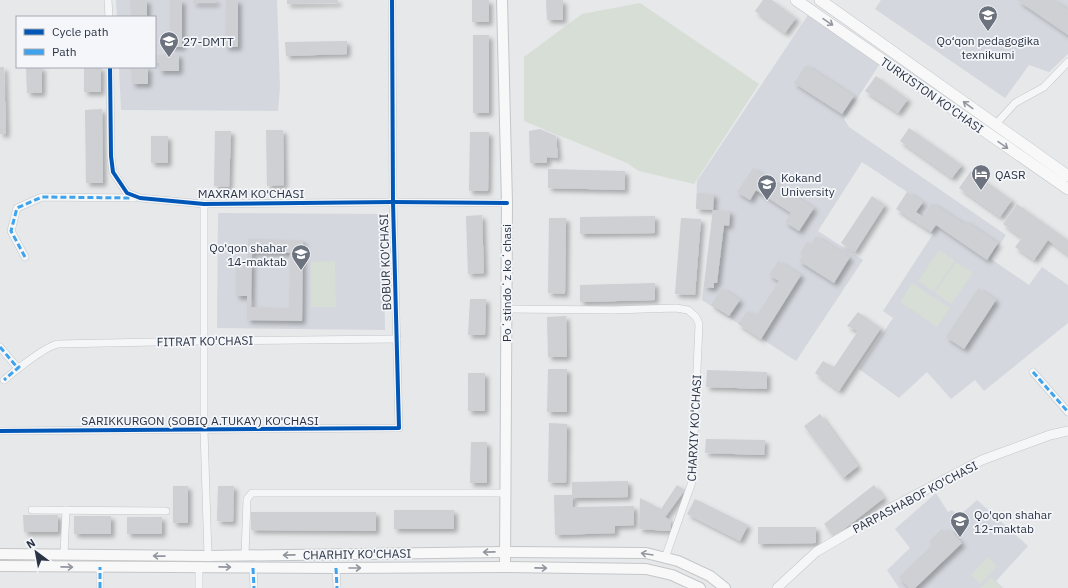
<svg xmlns="http://www.w3.org/2000/svg" width="1068" height="588" viewBox="0 0 1068 588" font-family="'IBM Plex Sans',sans-serif">
  <defs>
    <filter id="shadow"><feDropShadow dx="3.5" dy="3.5" stdDeviation="2" flood-color="#0004"/></filter>
  </defs>
  <rect width="100%" height="100%" fill="#e6e8ea"/>
  <g fill="#d4d7dd">
    <path d="M 116,0 L 277,0 L 280,87 L 278,111 L 121,110 L 119,67 L 155,67 L 155,17 L 117,17 Z"/>
    <path d="M 881,0 L 1068,0 L 1068,54 L 1049,72 L 1029,65 L 1005,98 L 875,9 Z"/>
    <path d="M 808,15 L 879,65 L 844,119 L 849,127 L 1006,235 L 991,259 L 1029,285 L 1042,267 L 1068,285 L 1068,323 L 984,391 L 975,380 L 951,399 L 927,372 L 899,398 L 859,369 L 893,318 L 883,311 L 933,234 L 918,223 L 907,192 L 862,162 L 818,231 L 863,260 L 796,361 L 702,300 L 713,210 L 696,209 L 697,181 Z"/>
    <path d="M 218,213 L 383,214 L 385,330 L 217,328 Z"/>
    <path d="M 936,493 L 948,512 L 952,510 L 959,516 L 977,500 L 1028,546 L 996,581 L 1003,588 L 899,588 L 887,570 L 910,548 L 895,529 Z"/>
  </g>
  <g fill="#d6ded6">
    <path d="M 640,3 L 759,84 L 694,184 L 639,171 L 627,163 L 524,121 L 524,57 L 582,14 Z"/>
    <path d="M 939,250 L 955,261 L 934,292 L 918,281 Z"/>
    <path d="M 335,261 L 336,307 L 311,307 L 311,262 Z"/>
    <path d="M 956,262 L 973,273 L 951,304 L 935,293 Z"/>
    <path d="M 912,283 L 950,308 L 937,327 L 900,302 Z"/>
    <path d="M 988,557 L 997,566 L 980,584 L 971,575 Z"/>
    <path d="M 991,577 L 1001,588 L 980,588 Z"/>
  </g>
  <g fill="#ced0d3" fill-rule="evenodd" filter="url(#shadow)">
    <path d="M 130,0 L 147,0 L 147,17 L 131,17 Z"/>
    <rect x="170" y="0" width="12" height="47"/>
    <rect x="193" y="0" width="23" height="3"/>
    <path d="M 226,0 L 238,0 L 238,47 L 225,47 Z"/>
    <path d="M 287,0 L 338,0 L 338,3 L 287,4 Z"/>
    <rect x="472" y="0" width="17" height="22"/>
    <path d="M 546,0 L 563,0 L 563,20 L 547,20 Z"/>
    <path d="M 763,0 L 772,0 L 796,18 L 785,33 L 755,11 Z"/>
    <path d="M 1017,0 L 1053,0 L 1068,10 L 1068,35 Z"/>
    <rect x="473" y="35" width="16" height="78"/>
    <path d="M 347,41 L 347,54 L 286,56 L 285,42 Z"/>
    <path d="M 179,54 L 179,71 L 159,71 L 159,63 L 155,63 L 155,55 Z"/>
    <path d="M 806,65 L 854,96 L 842,114 L 794,83 Z"/>
    <path d="M 0,67 L 4,67 L 6,134 L 0,134 Z"/>
    <path d="M 26,67 L 42,67 L 42,93 L 27,93 Z"/>
    <rect x="84" y="67" width="17" height="25"/>
    <path d="M 131,67 L 148,67 L 148,84 L 132,84 Z"/>
    <path d="M 876,76 L 908,99 L 898,113 L 865,91 Z"/>
    <path d="M 102,109 L 103,183 L 86,183 L 85,110 Z"/>
    <path d="M 909,128 L 962,165 L 952,178 L 900,141 Z"/>
    <path d="M 540,129 L 556,136 L 558,158 L 547,157 L 547,163 L 530,163 L 529,131 Z"/>
    <path d="M 266,130 L 283,130 L 284,185 L 267,186 Z"/>
    <path d="M 215,131 L 231,131 L 229,187 L 214,186 Z"/>
    <path d="M 470,132 L 489,132 L 488,191 L 469,191 Z"/>
    <rect x="151" y="136" width="17" height="27"/>
    <path d="M 753,168 L 814,208 L 799,231 L 785,222 L 791,213 L 756,190 L 750,200 L 737,192 Z"/>
    <path d="M 548,169 L 625,171 L 625,190 L 548,188 Z"/>
    <path d="M 971,171 L 1012,200 L 1000,217 L 959,188 Z"/>
    <path d="M 907,192 L 923,202 L 916,212 L 923,217 L 932,203 L 963,223 L 965,221 L 998,243 L 987,260 L 936,225 L 931,232 L 896,209 Z"/>
    <path d="M 697,193 L 714,194 L 713,210 L 696,209 Z"/>
    <path d="M 872,196 L 885,205 L 855,252 L 841,243 Z"/>
    <path d="M 1017,204 L 1068,240 L 1068,255 L 1048,240 L 1034,260 L 1015,247 L 1022,238 L 1003,224 Z"/>
    <path d="M 713,210 L 730,211 L 729,226 L 724,225 L 717,283 L 714,283 L 714,288 L 704,287 Z"/>
    <path d="M 482,215 L 484,273 L 468,274 L 466,216 Z"/>
    <path d="M 655,216 L 655,233 L 580,234 L 580,217 Z"/>
    <path d="M 549,218 L 566,218 L 565,294 L 548,293 Z"/>
    <path d="M 681,218 L 701,219 L 695,295 L 675,294 Z"/>
    <path d="M 816,236 L 850,257 L 834,283 L 799,261 L 803,255 L 800,253 L 807,242 L 811,244 Z"/>
    <path d="M 248,239 L 303,240 L 302,321 L 247,320 L 247,296 L 236,296 L 236,264 L 247,265 ZM 252,252 L 290,253 L 289,308 L 251,307 Z"/>
    <path d="M 778,261 L 801,275 L 761,339 L 738,324 L 747,311 L 756,316 L 779,281 L 769,275 Z"/>
    <path d="M 655,283 L 655,300 L 580,302 L 580,285 Z"/>
    <path d="M 722,288 L 740,300 L 729,316 L 711,305 Z"/>
    <path d="M 978,288 L 996,300 L 964,349 L 946,337 Z"/>
    <path d="M 470,299 L 486,299 L 485,335 L 468,335 Z"/>
    <path d="M 858,312 L 881,328 L 839,391 L 815,373 L 823,361 L 834,367 L 858,331 L 847,326 Z"/>
    <path d="M 566,316 L 567,357 L 548,357 L 547,317 Z"/>
    <path d="M 548,369 L 567,369 L 567,412 L 547,412 Z"/>
    <path d="M 707,370 L 767,372 L 767,389 L 706,387 Z"/>
    <rect x="468" y="373" width="17" height="38"/>
    <path d="M 820,414 L 858,466 L 843,478 L 804,426 Z"/>
    <path d="M 549,423 L 567,424 L 566,483 L 548,482 Z"/>
    <path d="M 706,439 L 765,440 L 764,455 L 705,453 Z"/>
    <path d="M 471,442 L 487,442 L 487,483 L 470,483 Z"/>
    <path d="M 628,481 L 628,497 L 572,498 L 573,507 L 634,506 L 634,525 L 615,526 L 615,533 L 555,535 L 554,495 L 572,495 L 572,482 Z"/>
    <path d="M 677,485 L 685,490 L 665,517 L 671,521 L 670,531 L 639,529 L 640,498 L 661,509 Z"/>
    <path d="M 874,485 L 884,498 L 834,537 L 824,524 Z"/>
    <rect x="173" y="486" width="15" height="37"/>
    <path d="M 218,486 L 234,486 L 233,522 L 217,521 Z"/>
    <path d="M 695,499 L 748,525 L 740,541 L 687,514 Z"/>
    <rect x="394" y="510" width="60" height="19"/>
    <path d="M 251,512 L 376,512 L 376,531 L 251,530 Z"/>
    <path d="M 23,515 L 58,515 L 58,532 L 24,532 Z"/>
    <rect x="74" y="516" width="37" height="18"/>
    <rect x="127" y="517" width="35" height="17"/>
    <path d="M 758,527 L 816,527 L 816,543 L 758,544 Z"/>
    <path d="M 942,529 L 945,533 L 949,529 L 962,543 L 915,588 L 909,588 L 899,577 L 932,545 L 929,541 Z"/>
  </g>
  <g fill="none" stroke-linecap="round" stroke-linejoin="round">
    <g stroke="#c4c6c8" stroke-width="8">
      <g id="minor">
        <path d="M 108,0 L 109,17"/>
        <path d="M 110,67 L 111,156 L 113,172 L 127,193 L 140,198 L 204,204 L 393,202 L 507,203"/>
        <path d="M 995,125 L 1015,103 L 1044,87 L 1068,62"/>
        <path d="M 204,204 L 204,430 L 208,556"/>
        <path d="M 25,257 L 11,231 L 17,208 L 42,197 L 134,198"/>
        <path d="M 506,309 L 613,310 L 676,308 L 688,310 L 696,317 L 699,324 L 692,482 L 665,558"/>
        <path d="M 0,347 L 16,366 L 19,367"/>
        <path d="M 1033,372 L 1068,412"/>
        <path d="M 4,380 C 15,371 45,346 58,344 L 203,341 L 397,339"/>
        <path d="M 0,431 L 399,428 L 393,202 L 392,0"/>
        <path d="M 32,510 L 166,511"/>
        <path d="M 64,555 L 66,510"/>
        <path d="M 245,555 L 247,499 L 252,493 L 506,493"/>
        <path d="M 253,568 L 254,588"/>
        <path d="M 336,568 L 337,588"/>
        <path d="M 100,588 L 100,567"/>
        <path d="M 199,588 L 199,568"/>
      </g>
    </g>
    <g stroke="#c4c6c8" stroke-width="10">
      <path id="tertiary" d="M 777,588 L 816,552 L 891,508 L 982,460 L 1050,435 L 1068,431"/>
    </g>
    <g stroke="#c4c6c8" stroke-width="12">
      <g id="secondary">
        <path d="M 502,0 L 507,203 L 505,567"/>
        <path d="M 0,554 L 208,556 L 505,552 L 646,553 L 678,561 L 710,576 L 725,588"/>
        <path d="M 0,566 L 336,568 L 505,567 L 646,569 L 672,575 L 700,588"/>
      </g>
    </g>
    <g stroke="#c2c5c8" stroke-width="12">
      <g id="primary">
        <path d="M 796,0 L 1068,189"/>
        <path d="M 820,0 L 1068,176"/>
      </g>
    </g>
    <use href="#minor" stroke="#f5f6f7" stroke-width="7"/>
    <use href="#tertiary" stroke="#f5f6f7" stroke-width="9"/>
    <use href="#secondary" stroke="#f8f8f8" stroke-width="10"/>
    <use href="#primary" stroke="#f8f8f8" stroke-width="11"/>
    <g stroke="#3ea3ec" stroke-width="3" stroke-dasharray="6 3" stroke-linecap="butt">
      <path d="M 25,257 L 11,231 L 17,208 L 42,197 L 132,198"/>
      <path d="M 0,347 L 16,366 L 19,367 L 4,380"/>
      <path d="M 1033,372 L 1068,412"/>
      <path d="M 253,568 L 254,588"/>
      <path d="M 336,568 L 337,588"/>
      <path d="M 100,588 L 100,567"/>
    </g>
    <g stroke="#f4f6f9" stroke-width="6">
      <g id="cycleway">
        <path d="M 110,67 L 111,156 L 113,172 L 127,193 L 140,198 L 204,204 L 393,202 L 507,203"/>
        <path d="M 0,431 L 399,428 L 393,202 L 392,0"/>
      </g>
    </g>
    <use href="#cycleway" stroke="#0057b8" stroke-width="4"/>
  </g>
  <defs><path id="oneway-shaft" d="M-6 0H5M1.5-3L5.5 0L1.5 3" fill="none" stroke-width="1.6" stroke-linecap="round" stroke-linejoin="round"/></defs>
  <g stroke="#92969e">
    <use href="#oneway-shaft" transform="translate(828 22) rotate(34)"/>
    <use href="#oneway-shaft" transform="translate(968 105) rotate(-144)"/>
    <use href="#oneway-shaft" transform="translate(1003 145) rotate(35)"/>
    <use href="#oneway-shaft" transform="translate(489 552) rotate(179)"/>
    <use href="#oneway-shaft" transform="translate(647 554) rotate(-171)"/>
    <use href="#oneway-shaft" transform="translate(289 555) rotate(179)"/>
    <use href="#oneway-shaft" transform="translate(159 556) rotate(-179)"/>
    <use href="#oneway-shaft" transform="translate(67 567) rotate(1)"/>
    <use href="#oneway-shaft" transform="translate(225 567) rotate(1)"/>
    <use href="#oneway-shaft" transform="translate(355 568)"/>
    <use href="#oneway-shaft" transform="translate(541 568) rotate(1)"/>
  </g>
  <defs>
    <g id="university-pin" transform="scale(1)"><path d="M0 17L-7.5 6A9.5 9.5 0 1 1 7.5 6Z" fill="#6c737f" stroke="#f4f6f9"/><path d="M0-5L7-2L0 1L-7-2ZM-4 1L0 2.5L4 1V4Q0 6-4 4Z" fill="#fff"/></g>
    <g id="school-pin" transform="scale(1)"><path d="M0 17L-7.5 6A9.5 9.5 0 1 1 7.5 6Z" fill="#6c737f" stroke="#f4f6f9"/><path d="M0-5L7-2L0 1L-7-2ZM-4 1L0 2.5L4 1V4Q0 6-4 4Z" fill="#fff"/></g>
    <g id="hotel-pin" transform="scale(1)"><path d="M0 17L-7.5 6A9.5 9.5 0 1 1 7.5 6Z" fill="#6c737f" stroke="#f4f6f9"/><path d="M-6-4.5h1.5V1H6V5H4.5V3h-9V5H-6ZM-4 0a1.8 1.8 0 1 1 3.6 0ZM.5 0V-2.5h3Q6-2.5 6 0Z" fill="#fff"/></g>
  </defs>
  <g fill-rule="evenodd">
    <use href="#university-pin" x="988" y="15"/>
    <use href="#school-pin" x="169" y="41"/>
    <use href="#hotel-pin" x="981" y="174"/>
    <use href="#university-pin" x="767" y="184"/>
    <use href="#school-pin" x="301" y="254"/>
    <use href="#school-pin" x="960" y="521"/>
  </g>
  <g text-anchor="middle" dominant-baseline="central" stroke-width="3.5" stroke-linejoin="round" paint-order="stroke">
    <g font-size="12" fill="#2b3445" stroke="#f4f6f9" text-anchor="start">
      <text x="988" y="40" text-anchor="middle">Qo‘qon pedagogika<tspan x="988" dy="14">texnikumi</tspan></text>
      <text x="183" y="41">27-DMTT</text>
      <text x="995" y="174">QASR</text>
      <text x="781" y="177">Kokand<tspan x="781" dy="14">University</tspan></text>
      <text x="287" y="247" text-anchor="end">Qo'qon shahar<tspan x="287" dy="14">14-maktab</tspan></text>
      <text x="974" y="514">Qo'qon shahar<tspan x="974" dy="14">12-maktab</tspan></text>
    </g>
    <g font-size="12" fill="#2b3445" stroke="#f4f6f9">
      <text transform="translate(932 95) rotate(35)">TURKISTON KO'CHASI</text>
      <text x="251" y="193">MAXRAM KO'CHASI</text>
      <text transform="translate(385 262) rotate(-92)">BOBUR KO'CHASI</text>
      <text transform="translate(506 283) rotate(-90)">Poʻstindoʻz koʻchasi</text>
      <text transform="translate(205 341) rotate(-1)">FITRAT KO'CHASI</text>
      <text x="200" y="420">SARIKKURGON (SOBIQ A.TUKAY) KO'CHASI</text>
      <text transform="translate(694 428) rotate(-87)">CHARXIY KO'CHASI</text>
      <text transform="translate(915 497) rotate(-28)">PARPASHABOF KO'CHASI</text>
      <text transform="translate(357 554) rotate(-1)">CHARHIY KO'CHASI</text>
    </g>
  </g>
  <rect x="16" y="16" width="140" height="52" fill="#f4f6f9" stroke="#a4a8b1"/>
  <rect x="24" y="29" width="20" height="6" fill="#0057b8" stroke="#a4a8b1"/>
  <text x="52" y="36" font-size="12" fill="#2b3445">Cycle path</text>
  <rect x="24" y="49" width="20" height="6" fill="#3ea3ec" stroke="#a4a8b1"/>
  <text x="52" y="56" font-size="12" fill="#2b3445">Path</text>
  <g transform="translate(36 552) rotate(328)" stroke="#f4f6f9" stroke-width="3" paint-order="stroke">
  <path d="M0-3L7 15L0 10L-7 15Z" fill="#2b3445"/>
  <text y="-6" font-size="11" font-weight="bold" text-anchor="middle" fill="#2b3445">N</text>
  </g>
</svg>
